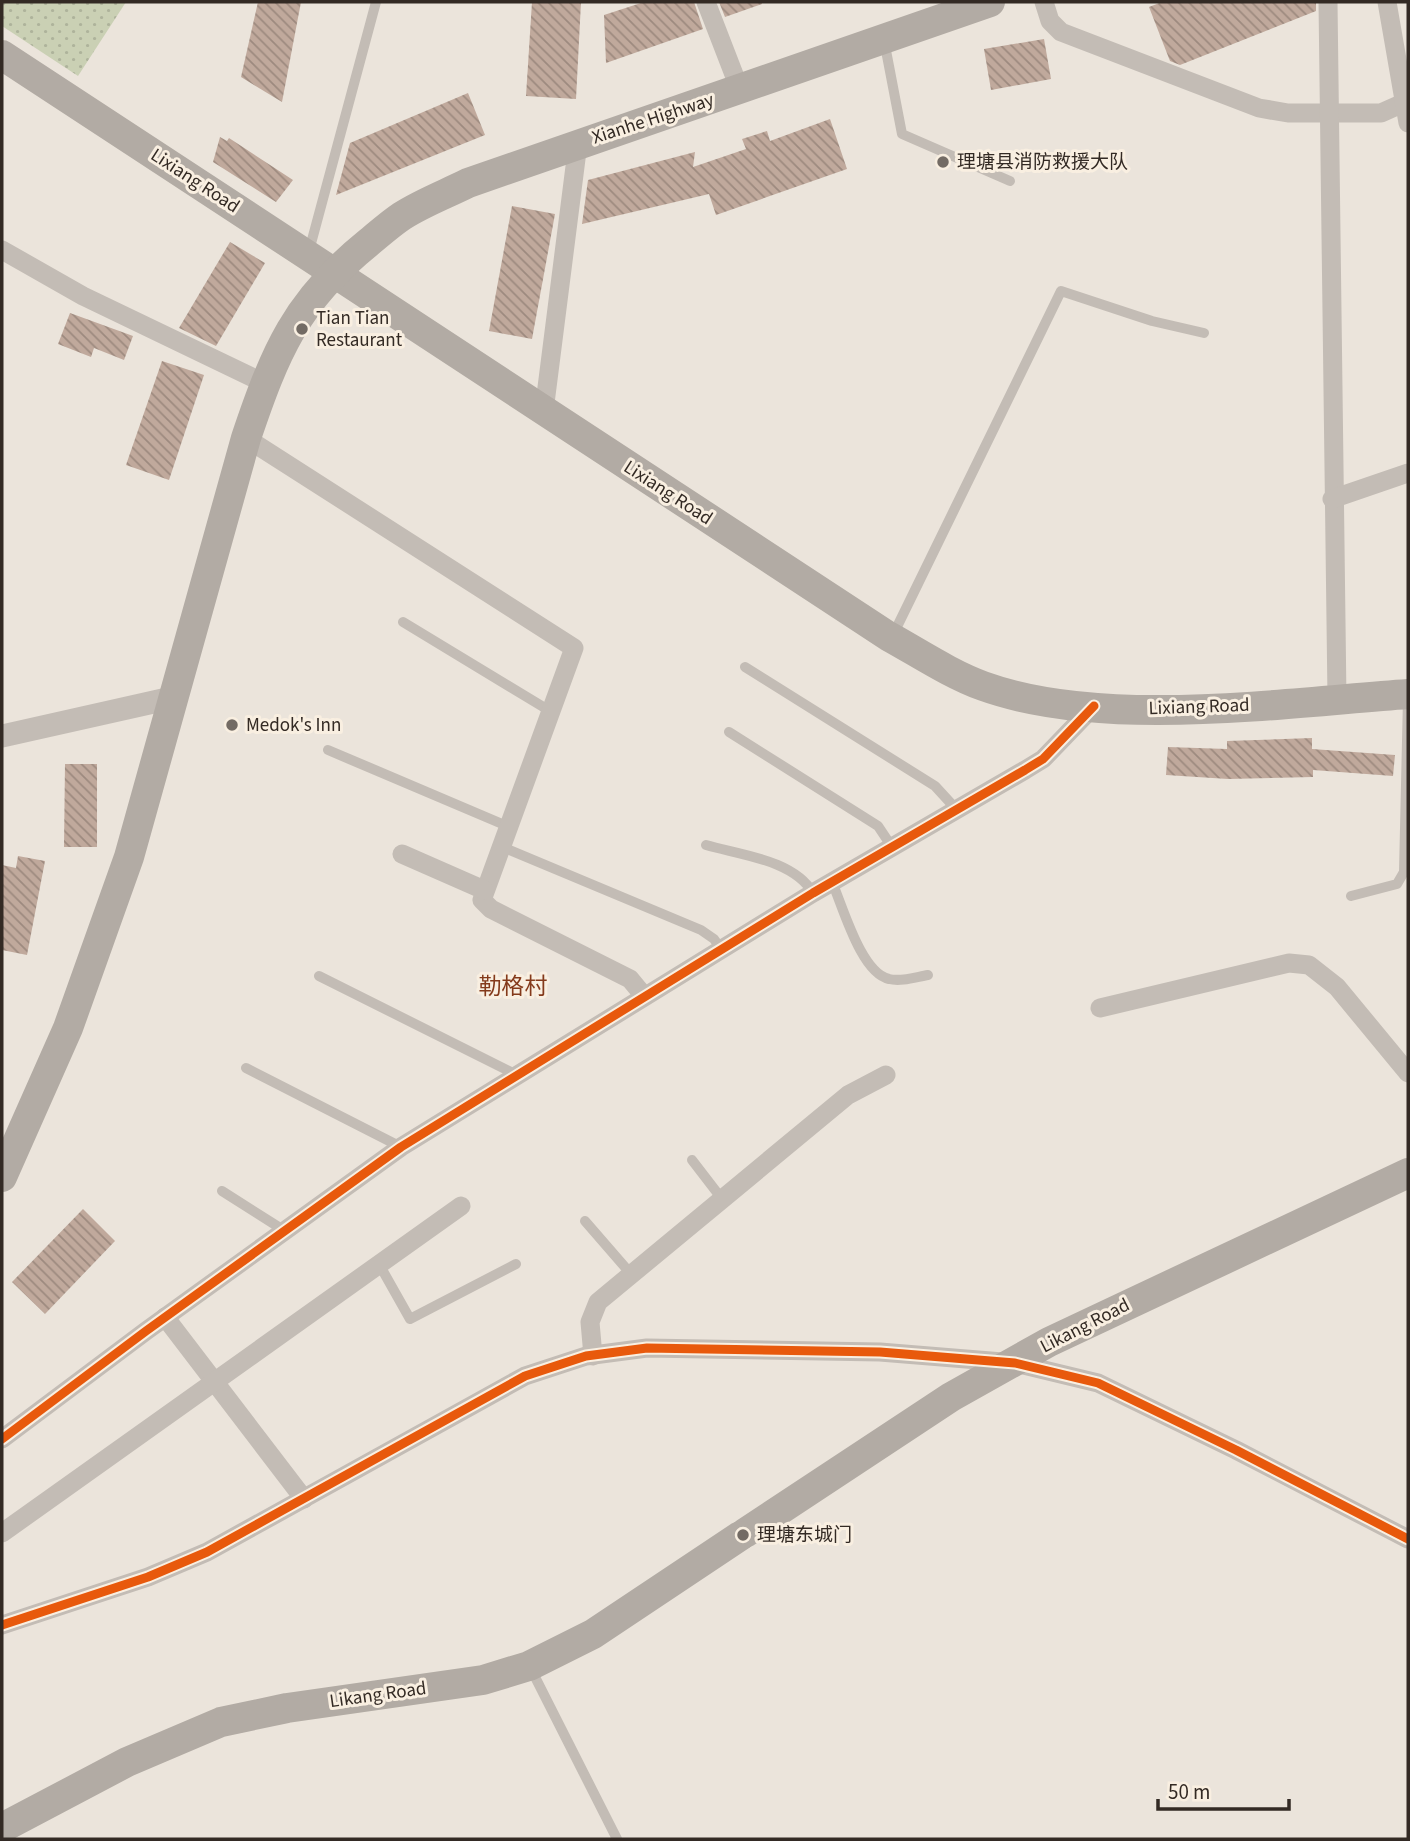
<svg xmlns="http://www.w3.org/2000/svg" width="1410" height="1841" viewBox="0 0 1410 1841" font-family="'Source Sans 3','Noto Sans SC',sans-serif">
  <defs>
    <pattern id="grass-dots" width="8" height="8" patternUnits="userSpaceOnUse" patternTransform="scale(1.75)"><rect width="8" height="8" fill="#cad0b4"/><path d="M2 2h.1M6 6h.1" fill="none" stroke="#aeb39b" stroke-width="1.8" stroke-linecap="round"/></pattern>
    <pattern id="building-back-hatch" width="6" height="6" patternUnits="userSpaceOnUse" patternTransform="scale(1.75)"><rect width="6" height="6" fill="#c0a99c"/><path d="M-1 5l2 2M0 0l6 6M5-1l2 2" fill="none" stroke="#9d8a7f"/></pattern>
  </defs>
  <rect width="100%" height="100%" fill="#ebe4db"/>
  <path fill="url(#grass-dots)" d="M 2,2 L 126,2 L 78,76 L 2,26 Z"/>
  <g fill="url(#building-back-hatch)">
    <path d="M 258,2 L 301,2 L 282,102 L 241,77 Z"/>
    <path d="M 532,2 L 581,2 L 576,99 L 526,96 Z"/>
    <path d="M 644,2 L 694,2 L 703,29 L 606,63 L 604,15 Z"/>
    <path d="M 719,2 L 762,2 L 762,4 L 725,17 Z"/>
    <path d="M 1162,2 L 1316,2 L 1316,11 L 1180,65 L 1170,61 L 1149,7 Z"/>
    <path d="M 1044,39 L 1051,79 L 991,90 L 984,49 Z"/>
    <path d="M 468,93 L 485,135 L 336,195 L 350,143 Z"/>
    <path d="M 830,119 L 847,169 L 716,215 L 709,194 L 582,224 L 588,180 L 695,152 L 693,167 L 746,149 L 742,139 L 767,131 L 770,141 Z"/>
    <path d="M 220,137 L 227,141 L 229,138 L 293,180 L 276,202 L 213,162 Z"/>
    <path d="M 512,206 L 555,214 L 532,339 L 489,331 Z"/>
    <path d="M 230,242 L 265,263 L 216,346 L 179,328 Z"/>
    <path d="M 70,313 L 133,336 L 124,360 L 94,348 L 91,357 L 58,344 Z"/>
    <path d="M 162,361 L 204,375 L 169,480 L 126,465 Z"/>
    <path d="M 1312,738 L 1312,749 L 1395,755 L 1393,776 L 1313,770 L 1313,777 L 1228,779 L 1166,775 L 1168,747 L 1227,749 L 1227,741 Z"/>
    <path d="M 65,764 L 97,764 L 97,847 L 64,847 Z"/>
    <path d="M 18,856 L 45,861 L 27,955 L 2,950 L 2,865 L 16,868 Z"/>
    <path d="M 83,1209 L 115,1241 L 45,1314 L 12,1282 Z"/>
  </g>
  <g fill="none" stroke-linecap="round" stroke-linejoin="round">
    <g stroke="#c3bcb5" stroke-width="10">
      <path d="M 884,40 L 902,134 L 1010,181"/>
      <path d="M 309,251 L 376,2"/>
      <path d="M 403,622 L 550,711"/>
      <path d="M 893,635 L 1061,291 L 1152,321 L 1204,333"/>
      <path d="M 745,667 L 935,786 L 957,810"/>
      <path d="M 729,732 L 878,826 L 892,847"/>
      <path d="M 328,750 L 507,826"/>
      <path d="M 706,845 C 741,855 794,860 813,893"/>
      <path d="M 500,846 L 701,930 L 714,939 L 721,949"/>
      <path d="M 832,882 C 843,907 861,973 889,979 C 901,982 916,977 928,975"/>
      <path d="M 1351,896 L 1397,884 L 1404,872 L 1408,698"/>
      <path d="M 319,976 L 515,1074"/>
      <path d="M 246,1068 L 401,1147"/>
      <path d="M 692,1160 L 722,1199"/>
      <path d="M 222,1191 L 285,1231"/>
      <path d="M 585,1221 L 631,1274"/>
      <path d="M 379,1264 L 410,1319 L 516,1264"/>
      <path d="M 531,1669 L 617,1839"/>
    </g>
    <g stroke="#c3bcb5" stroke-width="19">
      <path d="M 706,2 L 740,90"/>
      <path d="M 1044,2 L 1050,21 L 1061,32 L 1259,108 L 1288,113 L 1381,113 L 1408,101"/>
      <path d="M 1328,2 L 1337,699"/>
      <path d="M 1387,2 L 1408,123"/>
      <path d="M 2,250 L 83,296 L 264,383"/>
      <path d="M 544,411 L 578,143"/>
      <path d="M 246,438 L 574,648 L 482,900 L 491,909 L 630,979 L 644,996"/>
      <path d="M 1332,499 L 1408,473"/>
      <path d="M 402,854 L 484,890"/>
      <path d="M 1100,1008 L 1289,963 L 1309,965 L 1337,987 L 1408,1073"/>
      <path d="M 165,1317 L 304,1499"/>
      <path d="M 593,1356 L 590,1322 L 598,1302 L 848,1095 L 886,1075"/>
      <path d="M 2,1439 L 146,1331 L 401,1147 L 813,893 L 1025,770 L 1043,759 L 1094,706"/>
      <path d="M 2,1533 L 461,1206"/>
      <path d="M 2,1625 L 148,1577 L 207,1552 L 525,1376 L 586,1356 L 647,1348 L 880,1352 L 1015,1363 L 1098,1383 L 1236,1450 L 1408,1539"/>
    </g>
    <path stroke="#c3bcb5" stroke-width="23" d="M 2,736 L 176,697"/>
    <g stroke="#b2aba4" stroke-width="30">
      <path d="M 2,55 L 888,636 C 919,653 950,674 983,686 C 1102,729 1283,703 1408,694"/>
      <path d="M 2,1177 L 68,1028 L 129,857 L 246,438 C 275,352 296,301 368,243 C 379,234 390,224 402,216 C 422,203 446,194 468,183 L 990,2"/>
      <path d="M 745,1533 L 951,1397 L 1049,1342 L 1408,1173"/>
      <path d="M 2,1828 L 127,1762 L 221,1722 L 287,1708 L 483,1680 L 529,1666 L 593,1634 L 740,1536"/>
    </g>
    <g stroke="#f9efe1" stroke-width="13">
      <g id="cycleway">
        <path d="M 2,1439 L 146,1331 L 401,1147 L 813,893 L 1025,770 L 1043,759 L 1094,706"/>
        <path d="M 2,1625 L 148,1577 L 207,1552 L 525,1376 L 586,1356 L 647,1348 L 880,1352 L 1015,1363 L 1098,1383 L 1236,1450 L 1408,1539"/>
      </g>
    </g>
    <use href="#cycleway" stroke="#e8590c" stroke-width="9"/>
  </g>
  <g fill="#736b64" stroke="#f9efe1" stroke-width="2.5">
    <circle cx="943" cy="162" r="7"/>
    <circle cx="302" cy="329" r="7"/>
    <circle cx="232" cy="725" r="7"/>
    <circle cx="743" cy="1535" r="7"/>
  </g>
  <g text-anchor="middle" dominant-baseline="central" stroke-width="6" stroke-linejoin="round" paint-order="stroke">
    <g font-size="19" fill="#332a24" stroke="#f9efe1">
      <text transform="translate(653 119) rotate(-18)">Xianhe Highway</text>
      <text transform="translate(195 181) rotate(33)">Lixiang Road</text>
      <text transform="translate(668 493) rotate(33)">Lixiang Road</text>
      <text transform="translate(1199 707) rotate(-2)">Lixiang Road</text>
      <text transform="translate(1085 1326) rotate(-27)">Likang Road</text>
      <text transform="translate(378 1695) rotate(-8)">Likang Road</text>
    </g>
    <g font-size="19" fill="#332a24" stroke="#f9efe1" text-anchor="start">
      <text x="957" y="162">理塘县消防救援大队</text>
      <text x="316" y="318">Tian Tian<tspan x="316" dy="22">Restaurant</tspan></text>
      <text x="246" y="725">Medok's Inn</text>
      <text x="757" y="1535">理塘东城门</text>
    </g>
    <g font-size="23" fill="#843a1b" stroke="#f9efe1">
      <text x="513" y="986">勒格村</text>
    </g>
  </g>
  <rect width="1410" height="1841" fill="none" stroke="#332a24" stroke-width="7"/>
  <path d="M1158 1799v10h131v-10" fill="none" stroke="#332a24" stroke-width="3.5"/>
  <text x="1168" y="1799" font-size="21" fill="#332a24" stroke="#f9efe1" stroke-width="5" paint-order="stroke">50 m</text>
</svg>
